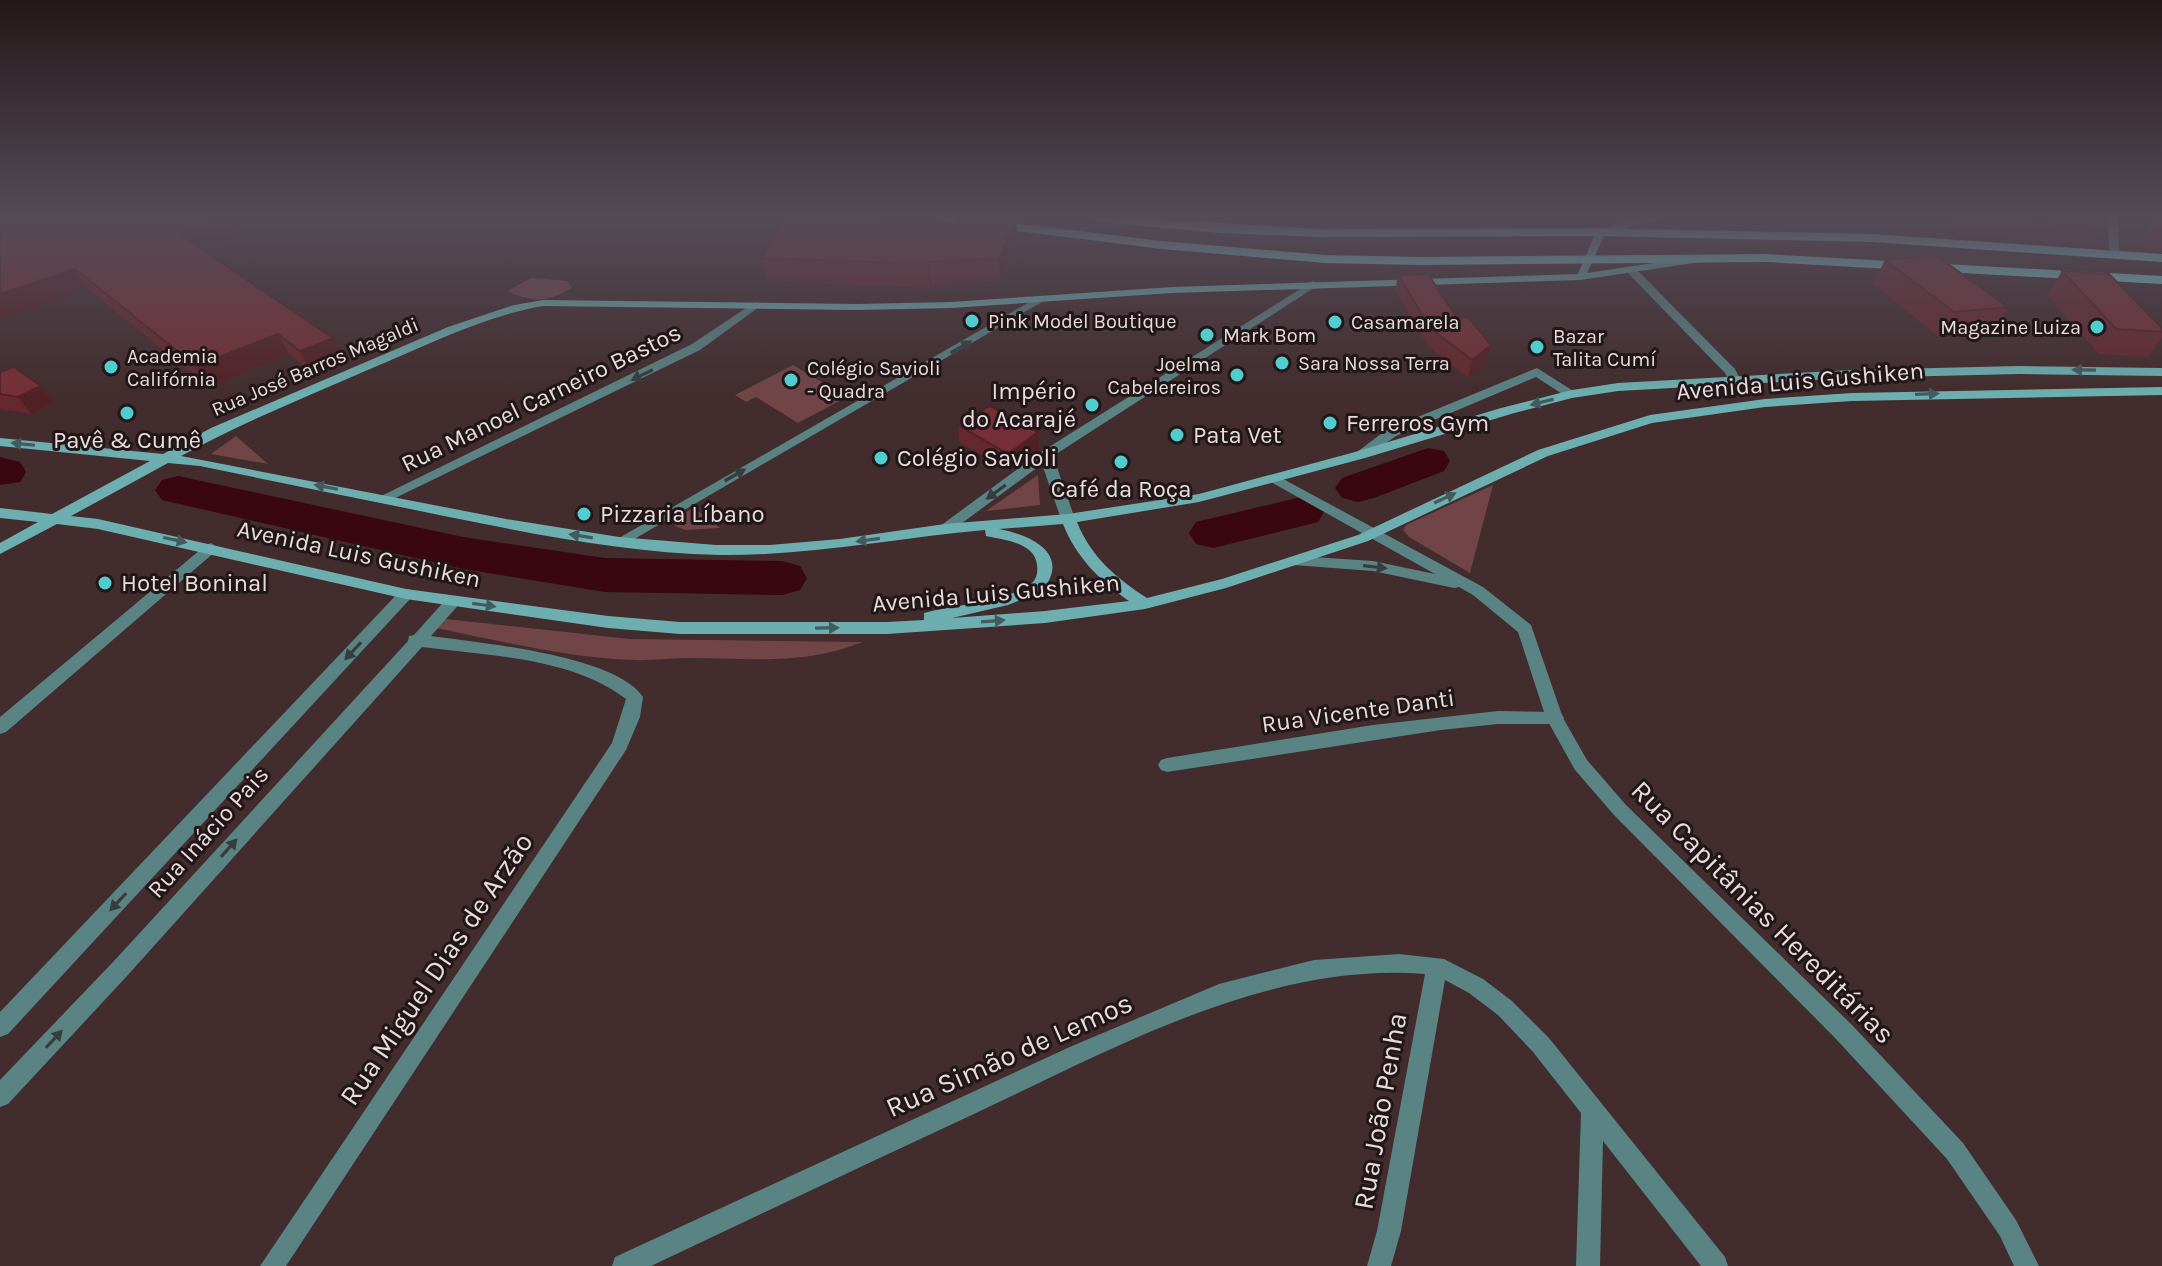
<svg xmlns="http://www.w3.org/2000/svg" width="2162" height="1266" viewBox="0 0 2162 1266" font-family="Karla,sans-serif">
  <rect width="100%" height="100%" fill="#422c2d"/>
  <g fill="#714548">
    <path d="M 531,278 L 567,281 L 572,287 C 551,303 531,302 507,291 Z"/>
    <path d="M 793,365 L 847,397 L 798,423 L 756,397 L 746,402 L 735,395 Z"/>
    <path d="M 236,436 L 268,464 L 211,454 Z"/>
    <path d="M 1038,475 L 1040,505 L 986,511 Z"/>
    <path d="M 1493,485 L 1470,573 L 1409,537 L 1403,530 L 1406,525 Z"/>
    <path d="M 694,508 L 720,528 L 685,530 L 675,526 L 674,518 Z"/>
    <path d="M 446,619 L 630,639 L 863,642 C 800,666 754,658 689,658 C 671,658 652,661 634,660 C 568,658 500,641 436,628 Z"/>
  </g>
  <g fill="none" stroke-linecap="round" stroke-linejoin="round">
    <g fill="#3a0610" fill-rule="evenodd">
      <path d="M 1428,448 L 1444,451 L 1450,461 L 1444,471 L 1374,498 L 1358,502 L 1342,498 L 1335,488 L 1342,478 Z"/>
      <path d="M 0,457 L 20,462 L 26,472 L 20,482 L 0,485 Z"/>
      <path d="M 178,476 L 463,537 L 605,558 L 782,561 L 800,566 L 807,578 L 800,590 L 782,595 L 605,592 L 463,569 L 162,500 L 155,490 L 162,480 Z"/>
      <path d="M 1301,497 L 1318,502 L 1324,512 L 1318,522 L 1213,548 L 1196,544 L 1189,533 L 1196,522 Z"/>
    </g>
    <g fill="#5a8383" fill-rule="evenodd">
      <path d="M 1660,218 L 1601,235 L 1596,232 L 1631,218 Z"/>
      <path d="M 2108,218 L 2118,218 L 2119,255 L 2114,258 L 2109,255 Z"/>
      <path d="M 1627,268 L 1635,268 L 1735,369 L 1741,381 L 1739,384 L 1731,384 L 1725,373 L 1627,272 Z"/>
      <path d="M 1313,281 L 1319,284 L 1317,286 L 1053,456 L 1075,519 L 1073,522 L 1063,522 L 1061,519 L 1042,464 L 950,532 L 940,532 L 938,529 L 940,526 L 1041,452 Z"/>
      <path d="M 1038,297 L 1042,298 L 1042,302 L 624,545 L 614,545 L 612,542 Z"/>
      <path d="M 755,302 L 759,303 L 759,307 L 700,350 L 387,502 L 377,502 L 375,499 L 692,344 Z"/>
      <path d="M 1537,368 L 1578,394 L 1577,397 L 1567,397 L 1536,377 L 1396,436 L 1365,458 L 1355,458 L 1353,455 L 1386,430 Z"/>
      <path d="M 211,543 L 218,548 L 216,551 L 6,732 L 0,734 L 0,717 L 206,545 Z"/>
      <path d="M 406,589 L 411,590 L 414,594 L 411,598 L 8,1034 L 0,1037 L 0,1012 L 401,590 Z"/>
      <path d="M 454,596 L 462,601 L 431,636 C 480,643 615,655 643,697 L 640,717 L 626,750 L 286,1266 L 260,1266 L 612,743 L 626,699 C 571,657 489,656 422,647 L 127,976 L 8,1104 L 0,1107 L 0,1080 L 113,962 L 408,641 L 409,636 L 414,635 L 448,597 Z"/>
      <path d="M 1498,711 L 1555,712 L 1561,713 L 1564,718 L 1561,723 L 1555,724 L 1498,724 L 1441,730 L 1167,772 L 1161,770 L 1158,765 L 1161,760 L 1167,758 L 1373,725 Z"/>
      <path d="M 1399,954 L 1444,959 L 1483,979 L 1512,1001 L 1549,1038 L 1725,1257 L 1728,1266 L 1701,1266 L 1603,1141 L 1600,1266 L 1576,1266 L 1581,1113 L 1533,1052 L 1498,1015 L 1469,993 L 1445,980 L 1401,1231 L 1391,1266 L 1367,1266 L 1377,1231 L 1425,974 C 1266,962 1115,1048 974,1114 C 866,1164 759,1215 651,1266 L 612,1266 L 615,1257 L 1072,1046 L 1219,984 L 1314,960 Z"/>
    </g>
    <path fill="#5a8383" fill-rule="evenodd" d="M 1274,474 L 1483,587 L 1531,625 L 1563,718 L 1587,760 L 1626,805 L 1852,1025 L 1963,1143 L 2016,1220 L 2039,1266 L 2014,1266 L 2000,1236 L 1947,1159 L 1836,1039 L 1614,815 L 1575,770 L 1546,718 L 1518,632 L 1473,595 L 1459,587 L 1454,588 L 1373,571 L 1293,565 L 1290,561 L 1293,557 L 1298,556 L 1373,561 L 1435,574 L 1269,481 L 1267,478 Z"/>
    <path fill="#6dafb0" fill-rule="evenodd" d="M 1601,229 L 1606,232 L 1587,273 L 1700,256 L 1705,259 L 1700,262 L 1580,280 L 1172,293 L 951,308 L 857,310 L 543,306 C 483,316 426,346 370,369 C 307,397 242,422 181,456 L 506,519 L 619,537 L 716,545 L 770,545 L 840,539 L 945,524 L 1068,514 L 1199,494 L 1355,452 L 1501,408 L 1572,390 L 1618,383 L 1851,370 L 2019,366 L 2162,368 L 2162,376 L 2019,374 L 1851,378 L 1618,391 L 1572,398 L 1511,414 L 1365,458 L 1199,502 L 1077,522 C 1091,557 1116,578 1147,598 L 1222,579 L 1358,535 L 1538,450 L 1650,415 L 1765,399 L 1852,393 L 2162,387 L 2162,395 L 1852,401 L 1765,407 L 1652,423 L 1548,456 L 1368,541 L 1226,588 L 1145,609 L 1045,623 L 887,634 L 680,634 L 608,628 L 406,599 L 98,529 L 57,524 L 0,554 L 0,543 L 38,522 L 0,518 L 0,508 L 52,514 L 150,461 L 0,446 L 0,438 L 163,454 L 211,428 L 448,327 L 514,305 L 543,300 L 857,304 L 951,302 L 1172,287 L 1578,274 L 1596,232 ZM 168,463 L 200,466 C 281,483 363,499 444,516 C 534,534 627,553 720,555 C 809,556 896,538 985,530 L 986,536 C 1003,540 1035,542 1037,565 C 1038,571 1037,578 1033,582 C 1016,600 950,606 924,613 L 924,620 L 887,622 L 680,622 L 608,616 L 406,589 L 98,519 L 71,516 ZM 1063,524 C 1076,557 1100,581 1129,601 L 1045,611 L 952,618 L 1008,605 L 1042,591 C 1072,554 1031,535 999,529 Z"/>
    <g fill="#7bd2d3" fill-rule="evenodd">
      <path d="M 939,218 L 974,218 L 1162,241 L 1325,255 L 1420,257 L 1766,254 L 2162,276 L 2162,284 L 1766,262 L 1420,265 L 1325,263 L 1162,249 L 946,222 Z"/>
      <path d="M 1092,218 L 1140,218 L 1321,229 L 1601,228 L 1873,234 L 2162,254 L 2162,262 L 1873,242 L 1601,236 L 1321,237 L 1220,233 L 1099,222 Z"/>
    </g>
  </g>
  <g fill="#65282e">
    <path d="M 0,218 L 240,236 L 202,249 L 344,359 L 311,372 L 289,354 L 209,387 L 88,289 L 0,319 Z"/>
    <path d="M 1016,218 L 1017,240 L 1000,281 L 931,285 L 930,288 L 767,281 L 762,258 L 894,223 L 892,225 L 955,226 Z"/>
    <path d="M 1936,218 L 2106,218 L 2105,228 L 2093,246 L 1986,237 L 1985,239 L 1964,237 Z"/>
    <path d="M 2151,218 L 2162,218 L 2162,249 L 2144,248 Z"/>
    <path d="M 1885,260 L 2008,307 L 1993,332 L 1939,337 L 1873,284 Z"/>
    <path d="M 2062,271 L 2162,328 L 2162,338 L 2148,357 L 2099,354 L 2047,295 Z"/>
    <path d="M 1398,275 L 1491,345 L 1486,362 L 1468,378 L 1428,346 L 1395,291 Z"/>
    <path d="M 0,372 L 41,386 L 53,403 L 31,414 L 0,409 Z"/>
    <path d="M 958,425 L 1039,450 L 1009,471 L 959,442 Z"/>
  </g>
  <g fill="#522126">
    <path d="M 227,218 L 230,218 L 240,236 L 190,254 L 179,234 Z"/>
    <path d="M 879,218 L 893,218 L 894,223 L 878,248 L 875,225 Z"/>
    <path d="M 1016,218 L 1017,240 L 1000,281 L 999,258 Z"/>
    <path d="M 928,262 L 931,285 L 930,288 L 927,264 Z"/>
    <path d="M 75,269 L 88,289 L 0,319 L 0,294 Z"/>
    <path d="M 278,334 L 289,354 L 209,387 L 196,366 Z"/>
    <path d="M 333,338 L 344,359 L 311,372 L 300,351 Z"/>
    <path d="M 1491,345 L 1486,362 L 1468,378 L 1472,360 Z"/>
    <path d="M 41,386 L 53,403 L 31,414 L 18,397 Z"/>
    <path d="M 1038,432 L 1039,450 L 1009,471 L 1008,454 Z"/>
  </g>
  <g fill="#752f36" stroke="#522126" stroke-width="2">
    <path d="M 0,218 L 227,218 L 179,234 L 333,338 L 300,351 L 278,334 L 196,366 L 75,269 L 0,294 Z"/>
    <path d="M 785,218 L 879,218 L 875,225 L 955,226 L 960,218 L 1016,218 L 999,258 L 928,262 L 927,264 L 762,258 Z"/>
    <path d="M 1973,218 L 2106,218 L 2105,228 L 1993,218 L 1995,220 Z"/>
    <path d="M 1937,256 L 2008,307 L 1954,312 L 1885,260 Z"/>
    <path d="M 2062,271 L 2109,274 L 2162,328 L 2162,332 L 2116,329 Z"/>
    <path d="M 1428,274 L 1457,318 L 1468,317 L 1491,345 L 1472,360 L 1431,329 L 1398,275 Z"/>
    <path d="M 14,367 L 41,386 L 18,397 L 0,394 L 0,372 Z"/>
    <path d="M 990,406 L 1038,432 L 1008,454 L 958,425 Z"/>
  </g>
  <defs><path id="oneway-solid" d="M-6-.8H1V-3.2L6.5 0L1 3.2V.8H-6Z" transform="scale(2)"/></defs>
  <g fill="#353d3d">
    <use href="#oneway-solid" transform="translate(961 347) rotate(-30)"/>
    <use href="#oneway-solid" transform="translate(642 375) rotate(154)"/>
    <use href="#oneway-solid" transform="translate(735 475) rotate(-30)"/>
    <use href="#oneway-solid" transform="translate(996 492) rotate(144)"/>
    <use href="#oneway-solid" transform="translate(1375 567) rotate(7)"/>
    <use href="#oneway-solid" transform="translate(353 651) rotate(133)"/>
    <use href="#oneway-solid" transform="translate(229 848) rotate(-48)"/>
    <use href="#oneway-solid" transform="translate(118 902) rotate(133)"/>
    <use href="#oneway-solid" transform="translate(54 1039) rotate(-47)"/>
  </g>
  <g fill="#435b5c">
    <use href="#oneway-solid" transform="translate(2084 370) rotate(-179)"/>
    <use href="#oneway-solid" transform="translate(1927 394) rotate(-2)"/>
    <use href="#oneway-solid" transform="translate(1542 402) rotate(166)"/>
    <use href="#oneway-solid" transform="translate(23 444) rotate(-174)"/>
    <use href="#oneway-solid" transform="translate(326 487) rotate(-169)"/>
    <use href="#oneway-solid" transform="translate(1445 498) rotate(-25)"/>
    <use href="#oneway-solid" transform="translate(581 536) rotate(-171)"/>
    <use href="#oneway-solid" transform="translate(175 540) rotate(12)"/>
    <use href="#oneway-solid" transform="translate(868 540) rotate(172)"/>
    <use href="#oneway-solid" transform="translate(484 605) rotate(8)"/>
    <use href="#oneway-solid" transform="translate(993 621) rotate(-4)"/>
    <use href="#oneway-solid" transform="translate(827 628) rotate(-1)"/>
  </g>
  <linearGradient id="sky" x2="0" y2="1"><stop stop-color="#241819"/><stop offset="0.55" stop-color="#544b57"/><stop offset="1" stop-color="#544b57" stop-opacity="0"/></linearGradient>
  <rect width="2162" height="395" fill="url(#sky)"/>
  <g fill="#52cdcf" stroke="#211718" stroke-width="3">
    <circle cx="972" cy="321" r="8"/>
    <circle cx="1335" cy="322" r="8"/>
    <circle cx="2097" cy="327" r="8"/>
    <circle cx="1207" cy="335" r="8"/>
    <circle cx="1537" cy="347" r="8"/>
    <circle cx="1282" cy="363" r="8"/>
    <circle cx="111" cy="367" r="8"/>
    <circle cx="1237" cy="375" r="8"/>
    <circle cx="791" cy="380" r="8"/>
    <circle cx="1092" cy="405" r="8"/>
    <circle cx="127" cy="413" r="8"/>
    <circle cx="1330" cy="423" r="8"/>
    <circle cx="1177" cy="435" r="8"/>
    <circle cx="881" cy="458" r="8"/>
    <circle cx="1121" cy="462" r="8"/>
    <circle cx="584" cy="514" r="8"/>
    <circle cx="105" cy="583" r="8"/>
  </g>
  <g text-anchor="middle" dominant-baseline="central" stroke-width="6" stroke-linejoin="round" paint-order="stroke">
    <g font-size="20" fill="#eadcdc" stroke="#211718" text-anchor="start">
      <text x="988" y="321">Pink Model Boutique</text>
      <text x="1351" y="322">Casamarela</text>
      <text x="2081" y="327" text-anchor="end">Magazine Luiza</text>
      <text x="1223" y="335">Mark Bom</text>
      <text x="1553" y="336">Bazar<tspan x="1553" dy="23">Talita Cumí</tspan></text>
      <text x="127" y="356">Academia<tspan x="127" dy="23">Califórnia</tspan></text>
      <text x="1298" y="363">Sara Nossa Terra</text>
      <text x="1221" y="364" text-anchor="end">Joelma<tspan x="1221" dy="23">Cabelereiros</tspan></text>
      <text x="807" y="368">Colégio Savioli<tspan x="807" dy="23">- Quadra</tspan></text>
    </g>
    <g font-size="20" fill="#eadcdc" stroke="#211718">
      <text transform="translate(315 367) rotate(-23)">Rua José Barros Magaldi</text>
    </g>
    <g font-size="24" fill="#eadcdc" stroke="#211718">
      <text transform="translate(1800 381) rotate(-5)">Avenida Luis Gushiken</text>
      <text transform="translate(541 398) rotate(-26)">Rua Manoel Carneiro Bastos</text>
      <text transform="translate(359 554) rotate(12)">Avenida Luis Gushiken</text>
      <text transform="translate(996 593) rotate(-5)">Avenida Luis Gushiken</text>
      <text transform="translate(1358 711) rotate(-8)">Rua Vicente Danti</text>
      <text transform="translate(208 832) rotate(-48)">Rua Inácio Pais</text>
    </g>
    <g font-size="24" fill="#eadcdc" stroke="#211718" text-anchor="start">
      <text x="1076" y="391" text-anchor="end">Império<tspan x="1076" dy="28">do Acarajé</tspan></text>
      <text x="1346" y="423">Ferreros Gym</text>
      <text x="1193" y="435">Pata Vet</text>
      <text x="127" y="440" text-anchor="middle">Pavê &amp; Cumê</text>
      <text x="897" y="458">Colégio Savioli</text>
      <text x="1121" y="489" text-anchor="middle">Café da Roça</text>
      <text x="600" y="514">Pizzaria Líbano</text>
      <text x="121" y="583">Hotel Boninal</text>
    </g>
    <g font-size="28" fill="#eadcdc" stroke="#211718">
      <text transform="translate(1763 912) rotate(45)">Rua Capitânias Hereditárias</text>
      <text transform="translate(436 969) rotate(-56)">Rua Miguel Dias de Arzão</text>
      <text transform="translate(1009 1055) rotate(-24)">Rua Simão de Lemos</text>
      <text transform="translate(1380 1111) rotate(-80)">Rua João Penha</text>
    </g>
  </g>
</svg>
